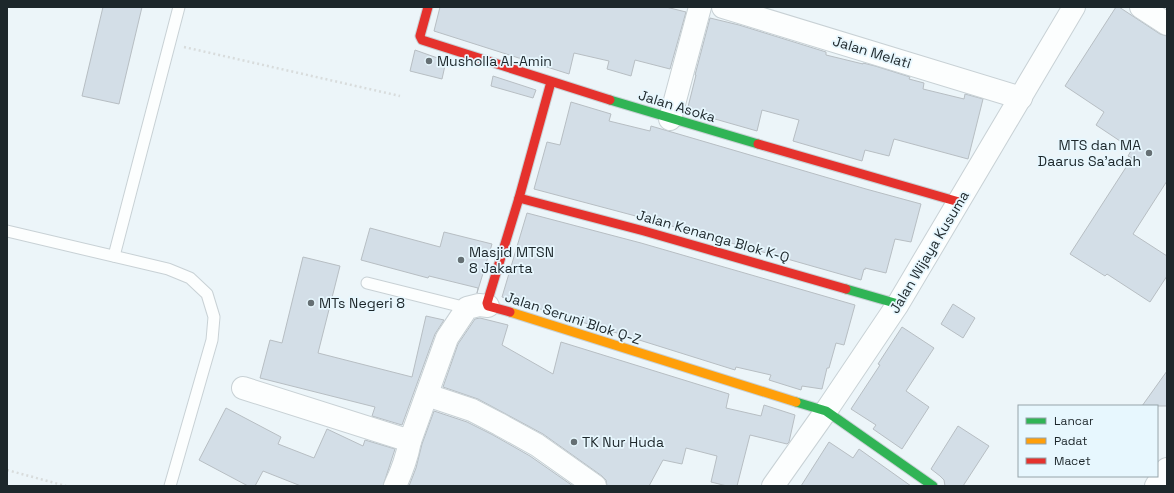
<svg xmlns="http://www.w3.org/2000/svg" width="1174" height="493" viewBox="0 0 1174 493" font-family="'Space Grotesk',sans-serif">
  <rect width="100%" height="100%" fill="#ecf5f9"/>
  <g fill="#d3dee7" stroke="#b7bec3">
    <path d="M 103,7 L 142,7 L 119,104 L 82,96 Z"/>
    <path d="M 440,7 L 666,7 L 686,12 L 670,69 L 635,60 L 631,76 L 607,69 L 609,61 L 574,53 L 569,74 L 434,31 Z"/>
    <path d="M 1116,7 L 1119,7 L 1160,34 L 1167,36 L 1167,181 L 1133,234 L 1167,256 L 1167,276 L 1150,302 L 1107,274 L 1105,276 L 1070,254 L 1132,158 L 1128,156 L 1132,149 L 1096,125 L 1104,112 L 1065,86 Z"/>
    <path d="M 710,18 L 739,25 L 826,52 L 826,55 L 863,64 L 863,63 L 875,66 L 910,77 L 909,79 L 924,83 L 923,89 L 964,99 L 965,94 L 983,99 L 968,159 L 894,139 L 889,156 L 865,150 L 862,161 L 793,141 L 799,120 L 762,110 L 757,131 L 687,111 L 696,75 L 695,75 Z"/>
    <path d="M 415,50 L 446,61 L 442,79 L 410,71 Z"/>
    <path d="M 493,76 L 536,90 L 533,98 L 491,86 Z"/>
    <path d="M 571,102 L 611,114 L 609,121 L 650,131 L 651,126 L 866,189 L 921,204 L 911,242 L 895,239 L 886,273 L 865,268 L 865,270 L 864,269 L 861,280 L 647,219 L 534,189 L 547,142 L 560,145 Z"/>
    <path d="M 527,213 L 641,243 L 855,305 L 844,345 L 836,343 L 829,368 L 827,368 L 822,389 L 802,386 L 801,390 L 769,380 L 771,375 L 736,367 L 735,370 L 502,297 Z"/>
    <path d="M 370,228 L 440,247 L 444,232 L 492,244 L 477,293 L 478,288 L 429,276 L 428,278 L 361,260 Z"/>
    <path d="M 303,257 L 340,266 L 318,353 L 412,377 L 426,316 L 444,320 L 435,334 L 402,425 L 372,416 L 375,407 L 260,378 L 270,340 L 282,343 Z"/>
    <path d="M 953,304 L 975,318 L 963,338 L 941,324 Z"/>
    <path d="M 480,318 L 508,325 L 502,345 L 553,374 L 561,342 L 729,394 L 726,408 L 761,416 L 764,405 L 795,415 L 789,442 L 787,444 L 750,435 L 737,486 L 727,486 L 711,482 L 717,456 L 686,448 L 682,464 L 663,460 L 649,486 L 607,486 L 606,480 L 602,476 L 543,434 L 478,399 L 443,387 L 458,344 L 475,319 Z"/>
    <path d="M 902,327 L 934,348 L 906,391 L 929,407 L 902,449 L 873,429 L 876,425 L 851,409 L 880,365 L 878,364 Z"/>
    <path d="M 1167,371 L 1167,406 L 1142,406 Z"/>
    <path d="M 226,408 L 281,437 L 278,444 L 314,458 L 327,429 L 363,446 L 365,440 L 395,449 L 383,486 L 301,486 L 263,471 L 255,486 L 248,486 L 199,460 Z"/>
    <path d="M 434,411 L 467,422 L 493,435 L 530,456 L 573,486 L 409,486 L 416,468 L 422,444 Z"/>
    <path d="M 958,426 L 989,446 L 963,486 L 945,486 L 944,480 L 940,476 L 931,469 Z"/>
    <path d="M 829,442 L 853,458 L 859,449 L 911,486 L 801,486 Z"/>
  </g>
  <g fill="none" stroke-linecap="round" stroke-linejoin="round">
    <g stroke="#c8d1d5" stroke-width="13">
      <g id="lane">
        <path d="M 7,231 L 168,269 L 190,278 L 207,294 L 214,317 L 212,340 L 170,486"/>
        <path d="M 114,256 L 179,7"/>
        <path d="M 367,283 L 467,308"/>
      </g>
    </g>
    <g stroke="#c8d1d5" stroke-width="24">
      <g id="street">
        <path d="M 723,7 L 1021,98"/>
        <path d="M 1141,7 L 1167,24"/>
        <path d="M 670,119 L 700,7"/>
        <path d="M 243,388 L 410,441 L 447,338 L 467,308 L 479,305 L 488,306"/>
        <path d="M 427,395 L 472,410 L 499,424 L 537,445 L 595,486"/>
        <path d="M 395,486 C 402,471 407,457 410,441"/>
        <path d="M 773,486 L 826,411 L 898,304 L 1074,7"/>
        <path d="M 1156,486 L 1167,469"/>
      </g>
    </g>
    <g stroke="#c8d1d5" stroke-width="11">
      <g id="fast">
        <path d="M 610,100 L 758,144"/>
        <path d="M 846,289 L 898,304"/>
        <path d="M 796,402 L 826,411 L 933,486"/>
      </g>
    </g>
    <g stroke="#c8d1d5" stroke-width="11">
      <path id="slow" d="M 510,312 L 796,402"/>
    </g>
    <g stroke="#c8d1d5" stroke-width="11">
      <g id="jam">
        <path d="M 428,7 L 420,36 L 422,40 L 610,100"/>
        <path d="M 758,144 L 959,202"/>
        <path d="M 519,198 L 644,231 L 846,289"/>
        <path d="M 510,312 L 488,306 L 487,303 L 519,198 L 551,82"/>
      </g>
    </g>
    <g stroke="#d8dcdc" stroke-width="2.5" stroke-dasharray="2 3" stroke-linecap="butt">
      <path d="M 184,47 L 400,96"/>
      <path d="M 7,470 L 66,486"/>
    </g>
    <use href="#lane" stroke="#fcfefe" stroke-width="11"/>
    <use href="#street" stroke="#fcfefe" stroke-width="22"/>
    <use href="#fast" stroke="#30b455" stroke-width="9"/>
    <use href="#slow" stroke="#ff9f0a" stroke-width="9"/>
    <use href="#jam" stroke="#e5322d" stroke-width="9"/>
  </g>
  <g fill="#656f73" stroke="#e7f7fe" stroke-width="1.5">
    <circle cx="429" cy="61" r="4"/>
    <circle cx="1149" cy="153" r="4"/>
    <circle cx="461" cy="260" r="4"/>
    <circle cx="311" cy="303" r="4"/>
    <circle cx="574" cy="442" r="4"/>
  </g>
  <g text-anchor="middle" dominant-baseline="central" stroke-width="3.5" stroke-linejoin="round" paint-order="stroke">
    <g font-size="14" fill="#1d272b" stroke="#e7f7fe">
      <text transform="translate(872 52) rotate(17)">Jalan Melati</text>
      <text transform="translate(677 106) rotate(17)">Jalan Asoka</text>
      <text transform="translate(713 236) rotate(16)">Jalan Kenanga Blok K-Q</text>
      <text transform="translate(929 252) rotate(-59)">Jalan Wijaya Kusuma</text>
      <text transform="translate(573 318) rotate(18)">Jalan Seruni Blok Q-Z</text>
    </g>
    <g font-size="14" fill="#1d272b" stroke="#e7f7fe" text-anchor="start">
      <text x="437" y="61">Musholla Al-Amin</text>
      <text x="1141" y="145" text-anchor="end">MTS dan MA<tspan x="1141" dy="16">Daarus Sa'adah</tspan></text>
      <text x="469" y="252">Masjid MTSN<tspan x="469" dy="16">8 Jakarta</tspan></text>
      <text x="319" y="303">MTs Negeri 8</text>
      <text x="582" y="442">TK Nur Huda</text>
    </g>
  </g>
  <rect width="1174" height="493" fill="none" stroke="#1d272b" stroke-width="16"/>
  <rect x="1018" y="405" width="140" height="72" fill="#e7f7fe" stroke="#96a4aa"/>
  <rect x="1026" y="418" width="20" height="6" fill="#30b455" stroke="#96a4aa"/>
  <text x="1054" y="425" font-size="12" fill="#1d272b">Lancar</text>
  <rect x="1026" y="438" width="20" height="6" fill="#ff9f0a" stroke="#96a4aa"/>
  <text x="1054" y="445" font-size="12" fill="#1d272b">Padat</text>
  <rect x="1026" y="458" width="20" height="6" fill="#e5322d" stroke="#96a4aa"/>
  <text x="1054" y="465" font-size="12" fill="#1d272b">Macet</text>
</svg>
